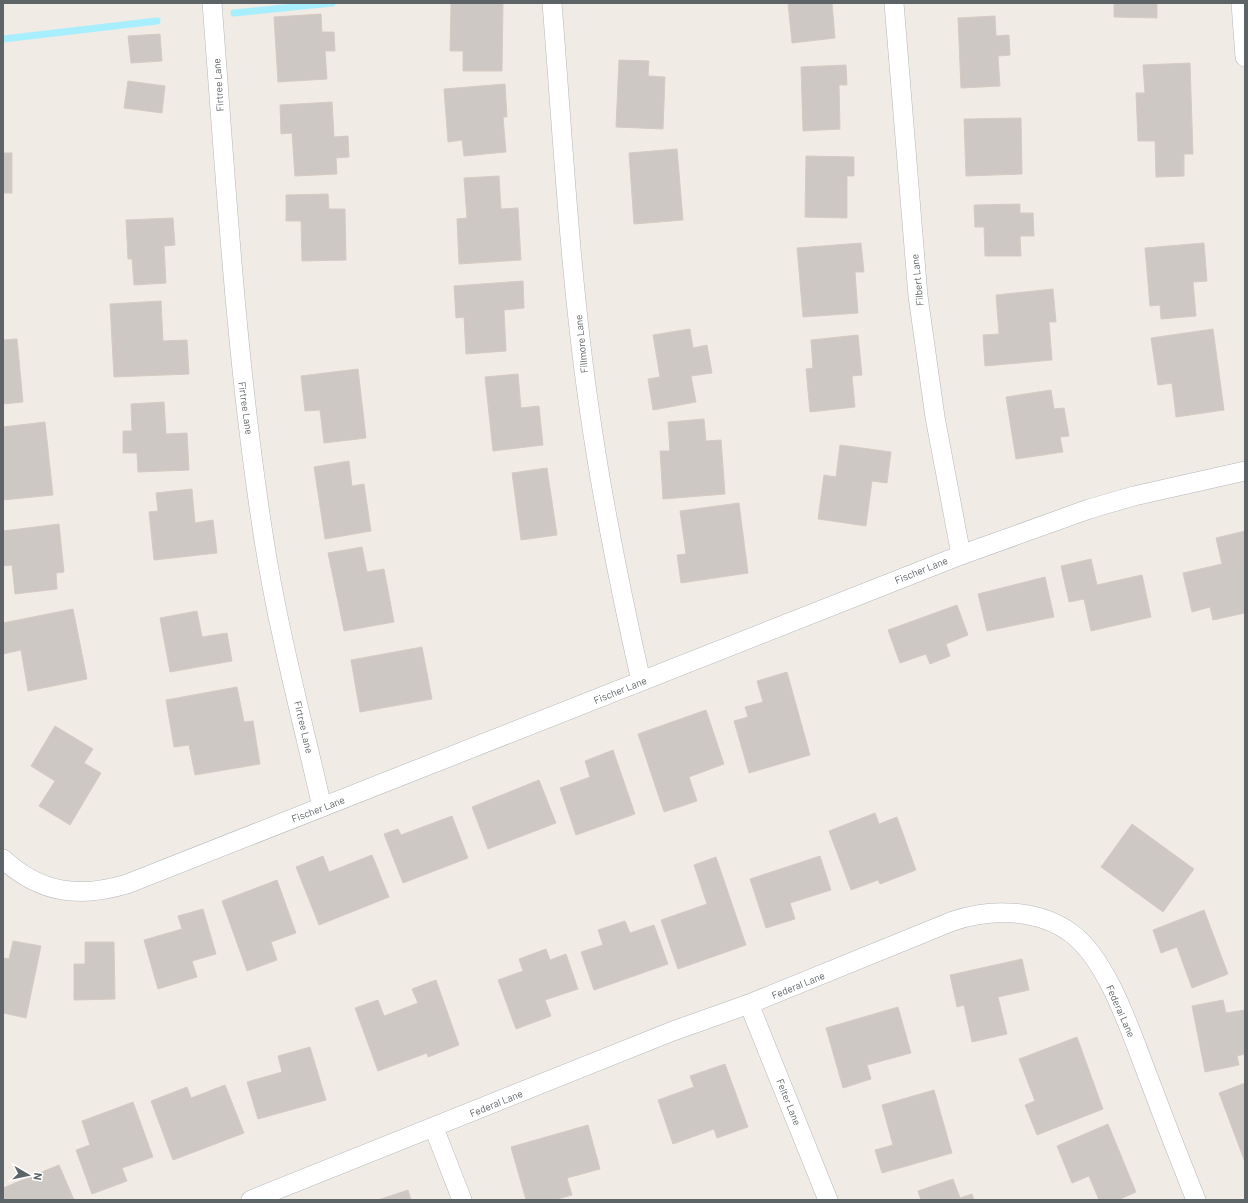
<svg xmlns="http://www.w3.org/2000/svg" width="1248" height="1203" viewBox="0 0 1248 1203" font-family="Barlow,sans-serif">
  <rect width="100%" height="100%" fill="#f0ebe5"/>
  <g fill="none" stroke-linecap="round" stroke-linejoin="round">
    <g stroke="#a7efff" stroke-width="7">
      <path d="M 234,13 L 332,3"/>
      <path d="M 3,39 L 157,21"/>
    </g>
  </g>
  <g fill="#cdc8c4" stroke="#d6cbc3">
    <path d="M 451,3 L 503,3 L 502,71 L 463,71 L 463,51 L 450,51 Z"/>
    <path d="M 788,3 L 832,3 L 835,38 L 792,43 Z"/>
    <path d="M 1114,3 L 1157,3 L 1157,18 L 1114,17 Z"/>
    <path d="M 321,14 L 322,32 L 334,32 L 335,51 L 325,51 L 327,79 L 278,82 L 274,17 Z"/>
    <path d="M 995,16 L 996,36 L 1009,35 L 1010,55 L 998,56 L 1000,86 L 961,88 L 958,18 Z"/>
    <path d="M 160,34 L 162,61 L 131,63 L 128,36 Z"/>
    <path d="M 619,60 L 649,61 L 648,76 L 665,77 L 663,129 L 616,127 Z"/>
    <path d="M 1190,63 L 1193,154 L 1184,154 L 1184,176 L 1156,177 L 1155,141 L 1138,141 L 1136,93 L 1145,93 L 1143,65 Z"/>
    <path d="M 846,65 L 847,85 L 839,85 L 840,129 L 803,131 L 801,67 Z"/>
    <path d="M 128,81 L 165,86 L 162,113 L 124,108 Z"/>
    <path d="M 505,84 L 507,117 L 503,117 L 506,152 L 464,156 L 462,140 L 448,142 L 444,89 Z"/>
    <path d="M 332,102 L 334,137 L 348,136 L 349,157 L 336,158 L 337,174 L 295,176 L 292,133 L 281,134 L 280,105 Z"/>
    <path d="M 1021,118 L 1022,174 L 966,176 L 964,119 Z"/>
    <path d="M 677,149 L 683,220 L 634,224 L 629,153 Z"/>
    <rect x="3" y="153" width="9" height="40"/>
    <path d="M 806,156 L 854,157 L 854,176 L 847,176 L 847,218 L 805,217 Z"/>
    <path d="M 499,176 L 501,209 L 518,208 L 521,260 L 459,264 L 457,219 L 467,218 L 464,178 Z"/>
    <path d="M 328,194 L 329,209 L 345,209 L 346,260 L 302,261 L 301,221 L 286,221 L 286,195 Z"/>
    <path d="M 1020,204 L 1020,213 L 1033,213 L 1034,236 L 1020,236 L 1021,256 L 985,256 L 984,227 L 975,227 L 974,205 Z"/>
    <path d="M 173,218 L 175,245 L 164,246 L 166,283 L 134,285 L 132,259 L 128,259 L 126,220 Z"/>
    <path d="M 861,243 L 864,272 L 855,272 L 858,313 L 803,317 L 797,248 Z"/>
    <path d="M 1204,243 L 1207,281 L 1193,282 L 1196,316 L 1161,319 L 1160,305 L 1150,306 L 1145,248 Z"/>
    <path d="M 523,281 L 524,308 L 504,310 L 506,351 L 466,354 L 464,317 L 456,318 L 454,286 Z"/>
    <path d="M 1053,289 L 1056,322 L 1049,322 L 1052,360 L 985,366 L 983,335 L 999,334 L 996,295 Z"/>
    <path d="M 161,301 L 163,341 L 187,340 L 189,374 L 114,377 L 110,304 Z"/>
    <path d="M 690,329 L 693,348 L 707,345 L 712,373 L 691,376 L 696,402 L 653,410 L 648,379 L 660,377 L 653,335 Z"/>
    <path d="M 1213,329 L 1224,410 L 1176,417 L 1172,383 L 1158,385 L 1151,338 Z"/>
    <path d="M 858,335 L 862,375 L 852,376 L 855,407 L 810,412 L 806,369 L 813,368 L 811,340 Z"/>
    <path d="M 17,339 L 23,402 L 3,404 L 3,340 Z"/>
    <path d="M 358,369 L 366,438 L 324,443 L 320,410 L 305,411 L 301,376 Z"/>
    <path d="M 518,374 L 521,408 L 539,406 L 543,445 L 493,451 L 485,377 Z"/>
    <path d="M 1051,390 L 1054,409 L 1064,408 L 1069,436 L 1060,437 L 1063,452 L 1016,459 L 1006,397 Z"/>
    <path d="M 164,402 L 166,434 L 187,433 L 189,470 L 138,472 L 137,453 L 123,453 L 123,431 L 132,431 L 131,404 Z"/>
    <path d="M 704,419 L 706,441 L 721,440 L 725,494 L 663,499 L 660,451 L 670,451 L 668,422 Z"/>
    <path d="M 45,422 L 53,495 L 3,500 L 3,427 Z"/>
    <path d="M 840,445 L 891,452 L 887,483 L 872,481 L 866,526 L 818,519 L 824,475 L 836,477 Z"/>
    <path d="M 349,461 L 352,486 L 364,484 L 371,531 L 325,539 L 314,467 Z"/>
    <path d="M 547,468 L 557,535 L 521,540 L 512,473 Z"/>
    <path d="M 192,489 L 195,523 L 213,520 L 217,553 L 154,560 L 149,512 L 158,511 L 156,493 Z"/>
    <path d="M 739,503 L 748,573 L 681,583 L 677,555 L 686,554 L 680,511 Z"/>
    <path d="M 59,524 L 64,572 L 56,573 L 57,589 L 15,594 L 12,565 L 3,566 L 3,531 Z"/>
    <path d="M 1245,531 L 1245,613 L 1213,620 L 1210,607 L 1192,612 L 1183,573 L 1222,564 L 1216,538 Z"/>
    <path d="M 362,547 L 367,572 L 384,569 L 394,622 L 344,631 L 328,553 Z"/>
    <path d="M 1091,559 L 1097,585 L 1142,575 L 1151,617 L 1091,631 L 1084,599 L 1069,602 L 1061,566 Z"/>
    <path d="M 1045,577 L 1054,617 L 987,631 L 978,594 Z"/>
    <path d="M 957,605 L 968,635 L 946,644 L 950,656 L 930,664 L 926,654 L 900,663 L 888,630 Z"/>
    <path d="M 73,609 L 87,679 L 28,691 L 21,650 L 3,654 L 3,623 Z"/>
    <path d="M 197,611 L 202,637 L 227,633 L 232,661 L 170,672 L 160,618 Z"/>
    <path d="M 422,647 L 432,699 L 360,712 L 351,660 Z"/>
    <path d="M 787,672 L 810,755 L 749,773 L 734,721 L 748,717 L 745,707 L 763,702 L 757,681 Z"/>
    <path d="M 237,687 L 244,722 L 253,721 L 260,764 L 195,775 L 189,745 L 174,747 L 166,700 Z"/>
    <path d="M 706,710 L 724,764 L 689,777 L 697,801 L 664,812 L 638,734 Z"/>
    <path d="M 55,726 L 93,749 L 84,763 L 101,773 L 70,825 L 39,806 L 55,781 L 31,766 Z"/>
    <path d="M 613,750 L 635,814 L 576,835 L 560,788 L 590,777 L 585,761 Z"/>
    <path d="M 539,780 L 556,823 L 488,849 L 472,807 Z"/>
    <path d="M 875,813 L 879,824 L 897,817 L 916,870 L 880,884 L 878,880 L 851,890 L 829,831 Z"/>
    <path d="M 452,816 L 468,858 L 403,883 L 384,834 L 398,829 L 401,835 Z"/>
    <path d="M 1132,824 L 1194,869 L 1163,912 L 1101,867 Z"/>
    <path d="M 372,855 L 389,897 L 319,925 L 296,867 L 323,856 L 329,872 Z"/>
    <path d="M 820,856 L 831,890 L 790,903 L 795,919 L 766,928 L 750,879 Z"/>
    <path d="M 716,857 L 746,945 L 678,969 L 661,920 L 707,904 L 694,865 Z"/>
    <path d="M 277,880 L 296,933 L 271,942 L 277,960 L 247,971 L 222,901 Z"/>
    <path d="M 203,909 L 216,954 L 192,961 L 197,977 L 158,989 L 144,940 L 182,929 L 178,916 Z"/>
    <path d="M 1204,910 L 1228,974 L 1192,988 L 1177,947 L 1161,953 L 1153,930 Z"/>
    <path d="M 625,921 L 630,933 L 654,925 L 668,964 L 594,990 L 581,952 L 603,945 L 598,930 Z"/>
    <path d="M 13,941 L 41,946 L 26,1018 L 3,1013 L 3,958 L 9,959 Z"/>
    <path d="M 85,942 L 114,942 L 115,999 L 74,1000 L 74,964 L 85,964 Z"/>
    <path d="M 546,949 L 550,960 L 566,954 L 578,989 L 545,1000 L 551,1016 L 516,1029 L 498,980 L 523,971 L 519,959 Z"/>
    <path d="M 1022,959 L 1029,990 L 998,997 L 1007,1034 L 972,1042 L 964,1005 L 957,1007 L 950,975 Z"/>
    <path d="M 436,980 L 459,1045 L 428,1057 L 427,1053 L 378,1071 L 355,1008 L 378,1000 L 384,1016 L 418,1003 L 412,989 Z"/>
    <path d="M 1223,1000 L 1226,1013 L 1245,1010 L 1245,1054 L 1237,1056 L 1239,1065 L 1205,1072 L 1192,1006 Z"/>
    <path d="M 898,1007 L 911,1053 L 867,1065 L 871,1079 L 843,1088 L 826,1028 Z"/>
    <path d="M 1077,1037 L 1103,1109 L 1037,1135 L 1025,1105 L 1035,1101 L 1019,1059 Z"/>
    <path d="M 310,1047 L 326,1100 L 258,1119 L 247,1082 L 282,1072 L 278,1056 Z"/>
    <path d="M 725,1064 L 748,1127 L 717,1138 L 714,1129 L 673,1144 L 658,1100 L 694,1087 L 690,1076 Z"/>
    <path d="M 1245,1083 L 1245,1162 L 1219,1093 Z"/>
    <path d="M 225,1085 L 244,1133 L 173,1160 L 151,1101 L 187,1087 L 191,1098 Z"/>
    <path d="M 934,1090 L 952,1153 L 882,1173 L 875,1150 L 893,1145 L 882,1105 Z"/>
    <path d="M 133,1102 L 153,1157 L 122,1168 L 127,1181 L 92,1194 L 76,1150 L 90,1145 L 82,1121 Z"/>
    <path d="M 1108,1124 L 1136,1192 L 1118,1200 L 1099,1200 L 1089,1176 L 1072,1183 L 1057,1146 Z"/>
    <path d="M 588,1125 L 600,1169 L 567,1178 L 572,1195 L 554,1200 L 526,1200 L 511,1147 Z"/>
    <path d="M 59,1165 L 74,1200 L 3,1200 L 3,1188 Z"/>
    <path d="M 953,1179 L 960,1198 L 972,1194 L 974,1200 L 921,1200 L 918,1191 Z"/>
    <path d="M 408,1190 L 411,1200 L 378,1200 Z"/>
  </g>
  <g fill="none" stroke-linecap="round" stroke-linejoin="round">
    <g stroke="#b3b8bb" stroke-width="20">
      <g id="street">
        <path d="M 212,3 C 226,182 236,362 264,540 C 278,630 302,719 322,807"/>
        <path d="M 552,3 C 563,140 570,278 590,414 C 603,504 621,593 641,681"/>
        <path d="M 894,3 L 918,296 L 935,417 L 961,555"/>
        <path d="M 1241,3 L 1245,57"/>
        <path d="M 3,859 C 41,894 80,898 127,884 L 961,555 L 1089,509 L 1134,496 L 1245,471"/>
        <path d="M 749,1004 L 828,1200"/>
        <path d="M 434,1128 L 462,1200"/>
        <path d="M 251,1200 L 673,1031 L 749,1004 L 953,921 C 991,908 1038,909 1071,933 C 1109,961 1132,1036 1149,1079 C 1164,1119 1180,1160 1196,1200"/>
      </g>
    </g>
    <use href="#street" stroke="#fff" stroke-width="19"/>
  </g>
  <g text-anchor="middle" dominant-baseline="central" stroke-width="4" stroke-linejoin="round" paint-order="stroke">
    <g font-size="10" fill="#5d6467" stroke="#fff">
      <text transform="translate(218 85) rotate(-94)">Firtree Lane</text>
      <text transform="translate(917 280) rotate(-96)">Filbert Lane</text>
      <text transform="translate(581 344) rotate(-96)">Fillmore Lane</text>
      <text transform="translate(246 408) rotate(82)">Firtree Lane</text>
      <text transform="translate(921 570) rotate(-22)">Fischer Lane</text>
      <text transform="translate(620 690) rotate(-22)">Fischer Lane</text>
      <text transform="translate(304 727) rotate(77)">Firtree Lane</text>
      <text transform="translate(318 809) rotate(-21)">Fischer Lane</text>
      <text transform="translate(798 985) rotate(-22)">Federal Lane</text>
      <text transform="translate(1121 1011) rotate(66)">Federal Lane</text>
      <text transform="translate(789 1102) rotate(68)">Felter Lane</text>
      <text transform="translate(496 1103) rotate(-22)">Federal Lane</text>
    </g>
  </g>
  <rect width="1248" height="1203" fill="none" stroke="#5d6467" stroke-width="8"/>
  <g transform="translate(28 1175) rotate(99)" stroke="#ffffff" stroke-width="3" paint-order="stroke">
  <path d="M0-3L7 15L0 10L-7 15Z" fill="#5d6467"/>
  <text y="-6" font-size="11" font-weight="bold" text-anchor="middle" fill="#5d6467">N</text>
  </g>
</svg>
